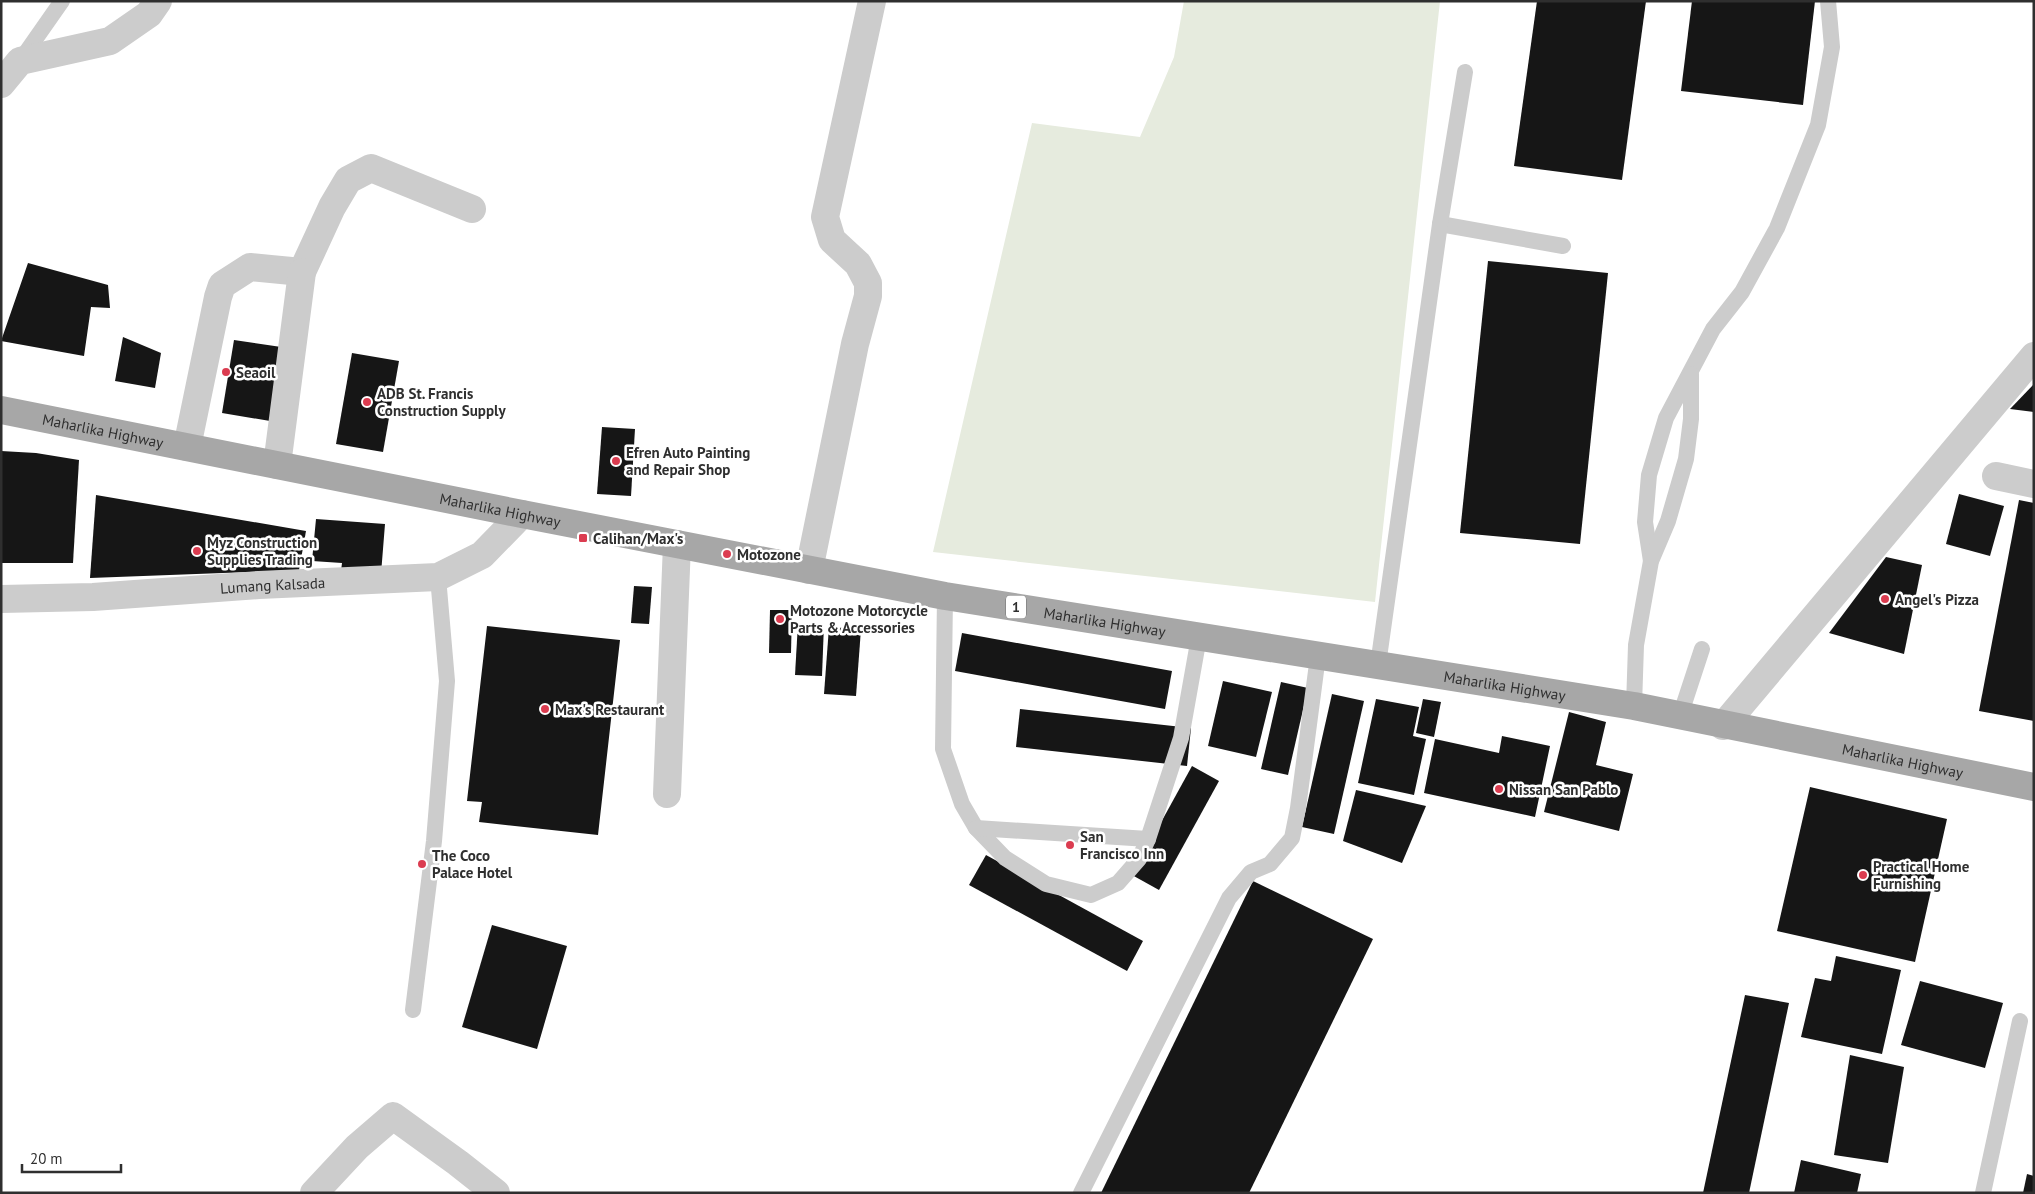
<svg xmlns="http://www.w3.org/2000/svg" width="2035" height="1194" viewBox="0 0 2035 1194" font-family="'PT Sans',sans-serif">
  <rect width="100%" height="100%" fill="#fff"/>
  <path fill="#e6ebde" d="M 1184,1 L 1440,1 L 1375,602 L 933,552 L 1032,123 L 1140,137 L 1174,57 Z"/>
  <g fill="#161616">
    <path d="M 1537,1 L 1646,1 L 1622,180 L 1514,166 Z"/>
    <path d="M 1692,1 L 1815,1 L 1803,105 L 1681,91 Z"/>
    <path d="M 1488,261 L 1608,273 L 1580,544 L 1460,533 Z"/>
    <path d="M 28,263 L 108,285 L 110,308 L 91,307 L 84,356 L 1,341 Z"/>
    <path d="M 123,337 L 161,353 L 155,388 L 115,381 Z"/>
    <path d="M 234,340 L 288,348 L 276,422 L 222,413 Z"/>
    <path d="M 352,353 L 399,361 L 383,452 L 336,444 Z"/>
    <path d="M 2034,384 L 2034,412 L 2010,409 Z"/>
    <path d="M 602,427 L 635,429 L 631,496 L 597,494 Z"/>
    <path d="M 1,451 L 36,453 L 79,460 L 73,563 L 1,563 Z"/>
    <path d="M 1959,494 L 2004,506 L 1990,556 L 1946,544 Z"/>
    <path d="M 96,495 L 306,531 L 299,570 L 90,578 Z"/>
    <path d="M 2019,500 L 2034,503 L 2034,721 L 1979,711 Z"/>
    <path d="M 316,519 L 385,524 L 381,574 L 341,571 L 342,563 L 312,561 Z"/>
    <path d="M 1886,557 L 1922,565 L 1904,654 L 1829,633 Z"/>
    <path d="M 634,586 L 652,587 L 649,624 L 631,623 Z"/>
    <path d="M 770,610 L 792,610 L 791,653 L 769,653 Z"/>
    <path d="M 798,623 L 824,624 L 822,676 L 795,675 Z"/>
    <path d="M 487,626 L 620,640 L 598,835 L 479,822 L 482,802 L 467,801 Z"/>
    <path d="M 829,627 L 861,629 L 856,696 L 824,694 Z"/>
    <path d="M 962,633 L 1172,671 L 1165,709 L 955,671 Z"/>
    <path d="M 1223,681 L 1272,692 L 1256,757 L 1208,746 Z"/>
    <path d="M 1281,682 L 1308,688 L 1288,775 L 1261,769 Z"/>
    <path d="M 1332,694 L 1364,701 L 1334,834 L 1302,827 Z"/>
    <path d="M 1376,699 L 1419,707 L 1413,736 L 1426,739 L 1414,795 L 1358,783 Z"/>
    <path d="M 1423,699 L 1441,702 L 1434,737 L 1416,733 Z"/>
    <path d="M 1020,709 L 1191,728 L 1187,766 L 1016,747 Z"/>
    <path d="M 1569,712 L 1606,722 L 1596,765 L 1633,774 L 1619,831 L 1544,812 Z"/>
    <path d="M 1502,736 L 1550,746 L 1535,817 L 1424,793 L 1435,739 L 1499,753 Z"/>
    <path d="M 1192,766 L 1219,781 L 1159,890 L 1132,875 Z"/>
    <path d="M 1810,787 L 1947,819 L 1915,962 L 1777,931 Z"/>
    <path d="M 1356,790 L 1426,806 L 1402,863 L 1343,841 Z"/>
    <path d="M 986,855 L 1143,941 L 1127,971 L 969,885 Z"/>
    <path d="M 1253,881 L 1373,939 L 1249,1193 L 1101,1193 Z"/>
    <path d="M 492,925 L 567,946 L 537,1049 L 462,1027 Z"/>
    <path d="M 1836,956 L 1901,970 L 1882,1054 L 1801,1037 L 1815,978 L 1831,981 Z"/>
    <path d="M 1920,981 L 2003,1003 L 1985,1068 L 1901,1045 Z"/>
    <path d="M 1745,995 L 1789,1003 L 1749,1193 L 1703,1193 Z"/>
    <path d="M 1850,1055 L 1904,1067 L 1888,1163 L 1834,1155 Z"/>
    <path d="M 1801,1160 L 1861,1174 L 1857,1193 L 1794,1193 Z"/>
    <path d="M 2027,1174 L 2034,1176 L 2034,1193 L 2023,1193 Z"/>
  </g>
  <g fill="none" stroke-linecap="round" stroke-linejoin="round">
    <g stroke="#ccc" stroke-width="16">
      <path d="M 20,61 L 62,1"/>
      <path d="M 1440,224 L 1563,246"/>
      <path d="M 1651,561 L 1645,522 L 1649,475 L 1666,418 L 1713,329 L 1742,292 L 1777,228 L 1818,125 L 1832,47 L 1828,1"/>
      <path d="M 945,596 L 943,749 L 962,804 L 976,828 L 1005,858 L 1046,884 L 1091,895 L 1118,883 L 1139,859 L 1148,839 L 1181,738 L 1199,637"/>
      <path d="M 1378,665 L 1440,224 L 1465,72"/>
      <path d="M 1634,706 L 1636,645 L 1651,561 L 1668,521 L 1686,459 L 1691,419 L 1691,374"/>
      <path d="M 1680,716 L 1702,649"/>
      <path d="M 976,828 L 1148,839"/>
      <path d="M 413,1010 L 434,841 L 447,681 L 438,577"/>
      <path d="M 1081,1193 L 1229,898 L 1251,872 L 1270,864 L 1292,838 L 1298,808 L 1318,656"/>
      <path d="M 1983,1193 L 2020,1021"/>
    </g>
    <g stroke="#ccc" stroke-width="28">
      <path d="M 1,84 L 20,61 L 110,41 L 149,14 L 158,1"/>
      <path d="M 187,447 L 218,297 L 222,285 L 250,267 L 302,272 L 332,207 L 348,180 L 371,168 L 472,209"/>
      <path d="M 277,465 L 302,272"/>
      <path d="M 1996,476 L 2034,484"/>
      <path d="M 809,570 L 855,344 L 868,296 L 868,283 L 858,264 L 832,240 L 825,217 L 872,1"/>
      <path d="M 1723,726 L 2034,356"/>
      <path d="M 667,794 L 677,544"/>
      <path d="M 314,1193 L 357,1147 L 393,1116 L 458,1163 L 496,1193"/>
    </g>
    <path stroke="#ccc" stroke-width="28" id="s1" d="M 1,599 L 93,597 L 259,585 L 438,577 L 482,555 L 522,514"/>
    <path stroke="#a7a7a7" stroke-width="28" id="s2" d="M 1,410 L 522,514 L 945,596 L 1634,706 L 2034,787"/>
  </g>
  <g fill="#db3c50" stroke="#fff" stroke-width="2">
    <circle cx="226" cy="372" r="5"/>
    <circle cx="367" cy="402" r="5"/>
    <circle cx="616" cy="461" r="5"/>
    <rect x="578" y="533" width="10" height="10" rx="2.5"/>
    <circle cx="197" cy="551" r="5"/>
    <circle cx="727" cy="554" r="5"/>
    <circle cx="1885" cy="599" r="5"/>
    <circle cx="780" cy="619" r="5"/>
    <circle cx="545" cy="709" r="5"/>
    <circle cx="1499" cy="789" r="5"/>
    <circle cx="1070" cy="845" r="5"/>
    <circle cx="422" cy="864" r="5"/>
    <circle cx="1863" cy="875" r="5"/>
  </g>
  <g text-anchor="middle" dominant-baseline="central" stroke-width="5" stroke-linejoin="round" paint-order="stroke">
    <rect fill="#fff" stroke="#6d6d6d" stroke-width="1" x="1006" y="595.5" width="20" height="23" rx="4"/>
    <g font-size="14" font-weight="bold" fill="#2f2f2f">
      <text x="1016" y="607">1</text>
    </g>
    <g font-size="15" font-weight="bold" fill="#2f2f2f" stroke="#fff" text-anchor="start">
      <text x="236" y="372">Seaoil</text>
      <text x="377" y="393">ADB St. Francis<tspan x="377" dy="17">Construction Supply</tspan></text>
      <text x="626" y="452">Efren Auto Painting<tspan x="626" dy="17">and Repair Shop</tspan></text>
      <text x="593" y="538">Calihan/Max's</text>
      <text x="207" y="542">Myz Construction<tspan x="207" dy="17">Supplies Trading</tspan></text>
      <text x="737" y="554">Motozone</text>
      <text x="1895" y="599">Angel's Pizza</text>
      <text x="790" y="610">Motozone Motorcycle<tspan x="790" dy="17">Parts &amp; Accessories</tspan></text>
      <text x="555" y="709">Max's Restaurant</text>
      <text x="1509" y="789">Nissan San Pablo</text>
      <text x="1080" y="836">San<tspan x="1080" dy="17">Francisco Inn</tspan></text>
      <text x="432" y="855">The Coco<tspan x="432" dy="17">Palace Hotel</tspan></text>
      <text x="1873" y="866">Practical Home<tspan x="1873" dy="17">Furnishing</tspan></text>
    </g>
    <g font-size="15" fill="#2f2f2f" stroke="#fff">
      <text stroke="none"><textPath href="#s2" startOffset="104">Maharlika Highway</textPath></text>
      <text stroke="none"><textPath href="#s2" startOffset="509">Maharlika Highway</textPath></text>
      <text stroke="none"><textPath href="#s1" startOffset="272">Lumang Kalsada</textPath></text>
      <text stroke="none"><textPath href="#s2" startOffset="1124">Maharlika Highway</textPath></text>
      <text stroke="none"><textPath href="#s2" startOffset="1529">Maharlika Highway</textPath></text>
      <text stroke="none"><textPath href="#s2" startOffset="1934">Maharlika Highway</textPath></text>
    </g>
  </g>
  <rect width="2035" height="1194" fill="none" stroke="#2f2f2f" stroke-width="5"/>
  <path d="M22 1164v8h99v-8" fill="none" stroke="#2f2f2f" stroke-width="2.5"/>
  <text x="30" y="1164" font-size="15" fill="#2f2f2f" stroke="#ffffff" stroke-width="4" paint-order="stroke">20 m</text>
</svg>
